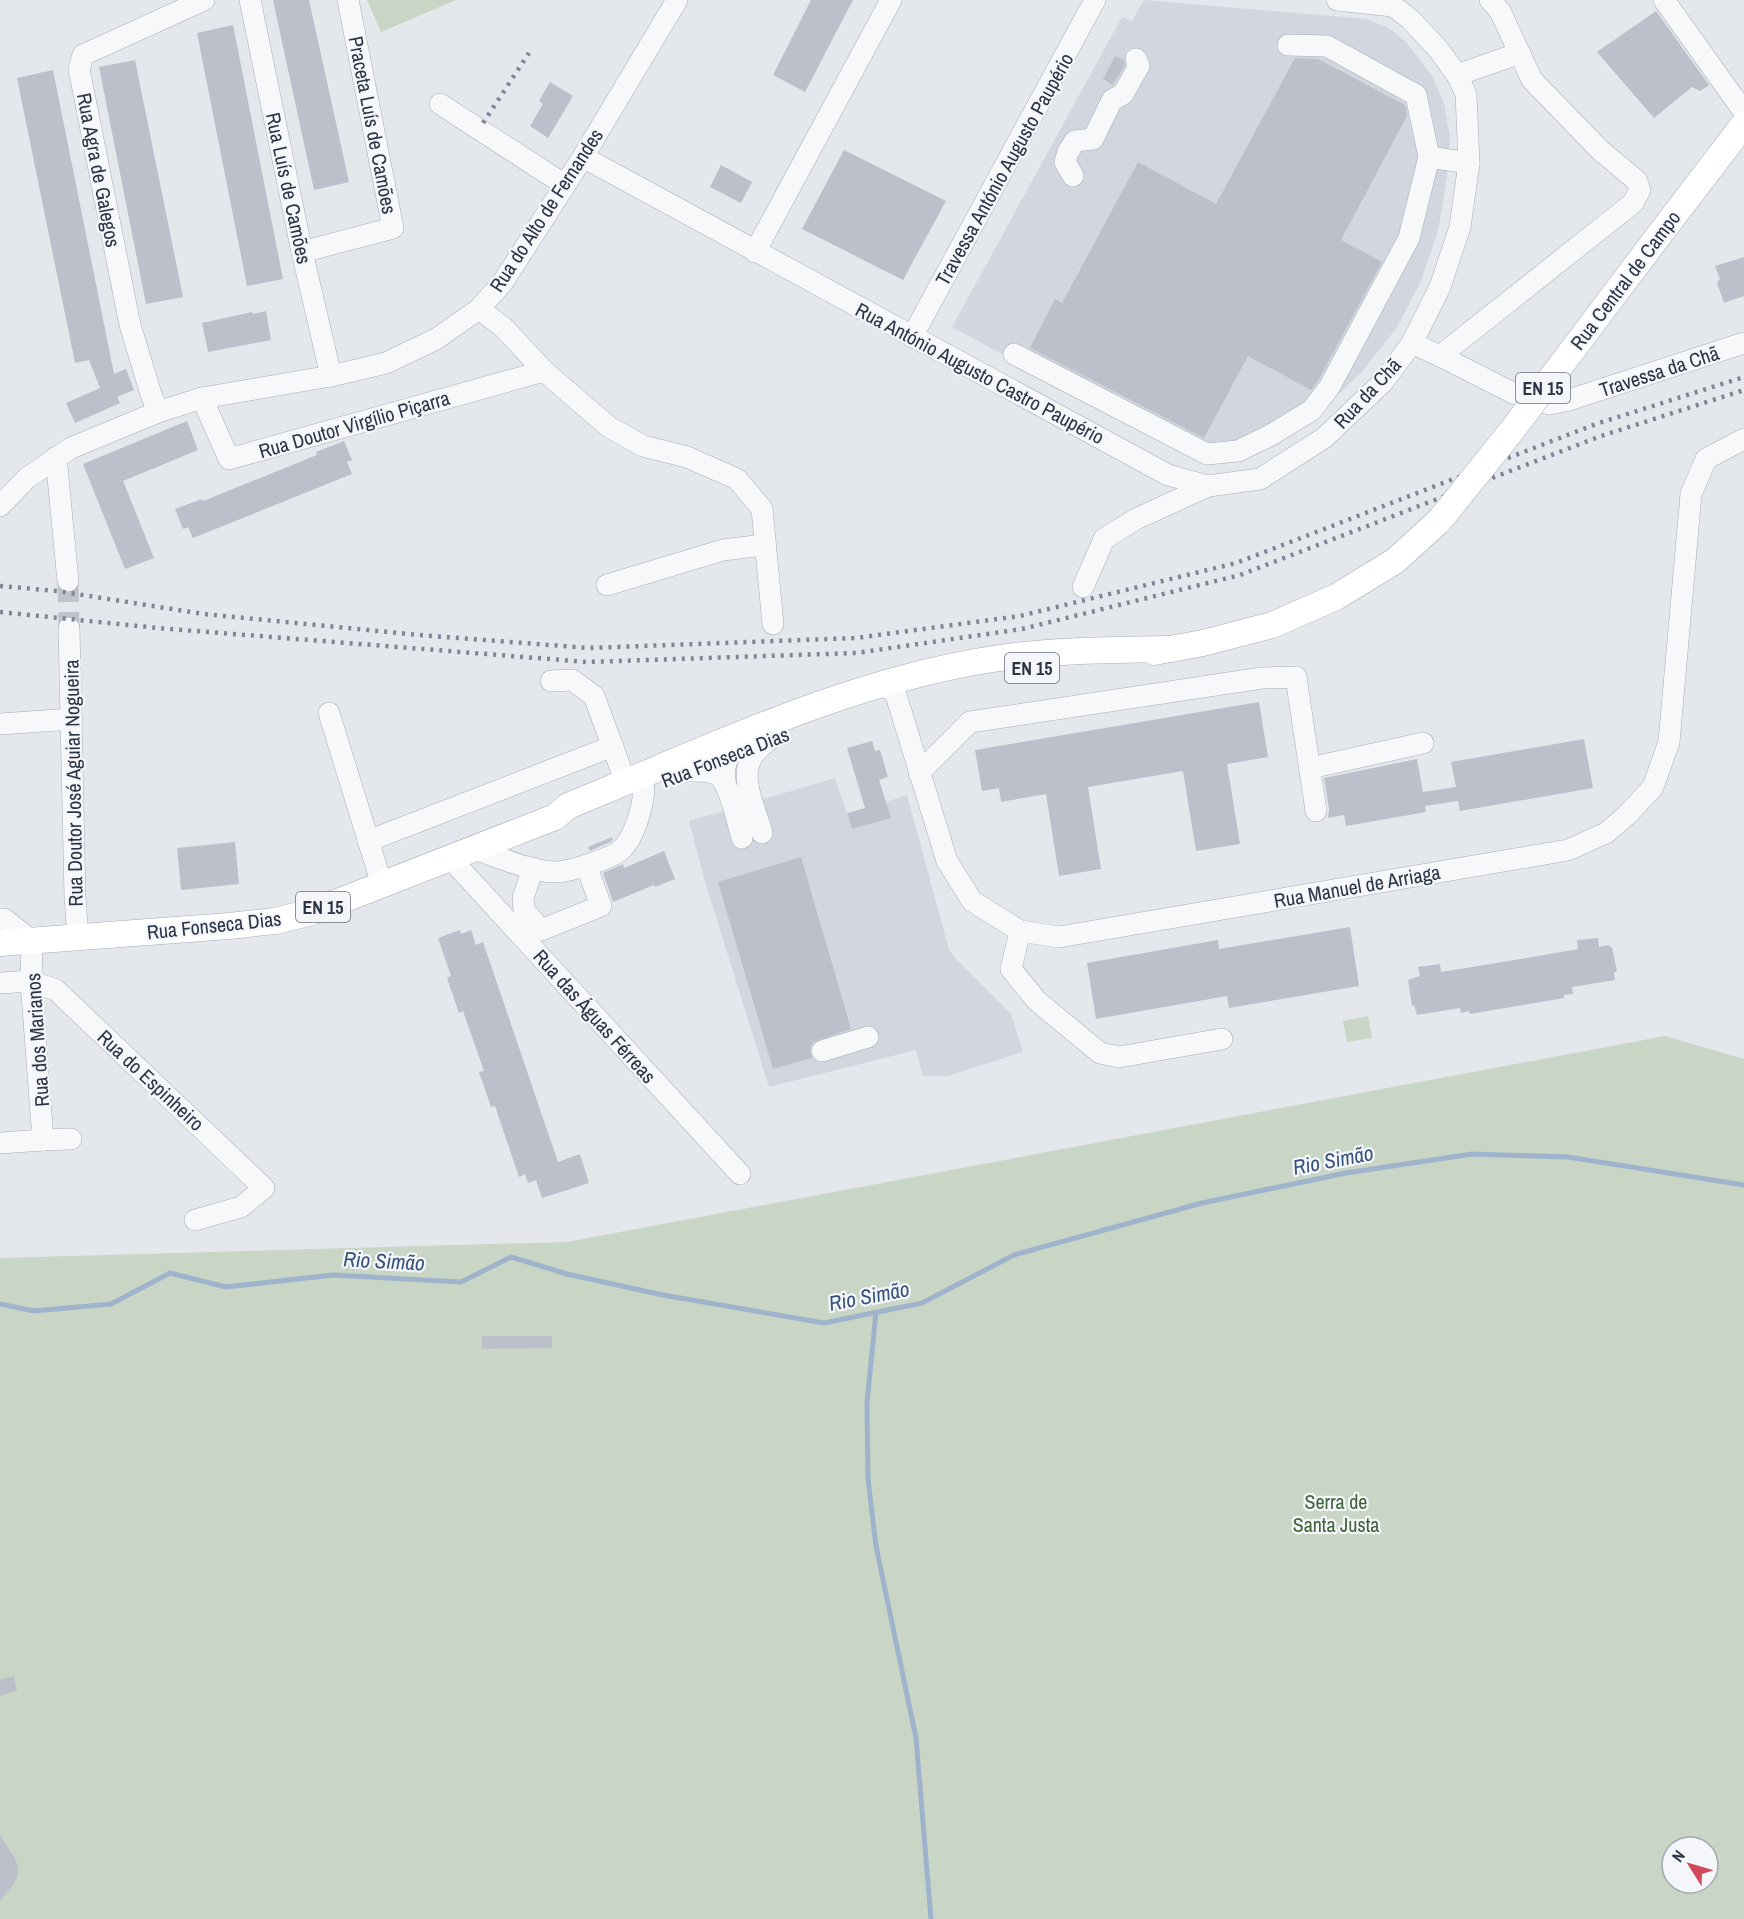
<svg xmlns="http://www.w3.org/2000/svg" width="1744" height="1919" viewBox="0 0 1744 1919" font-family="'Archivo Narrow',sans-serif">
  <rect width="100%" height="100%" fill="#e4e7ec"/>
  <g fill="#d2d6de">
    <path d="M 1144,0 L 1366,19 L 1387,27 L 1406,42 L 1432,76 L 1444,103 L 1450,138 L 1447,177 L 1438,231 L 1421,281 L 1397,327 L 1361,373 L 1314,416 L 1277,445 L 1241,462 L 1207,465 L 952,327 L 1122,17 L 1132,21 Z"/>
    <path d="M 835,778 L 852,829 L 890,818 L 886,802 L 907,795 L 949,950 L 956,959 L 1011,1014 L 1023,1052 L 948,1076 L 923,1076 L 916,1050 L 769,1087 L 704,878 L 689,821 Z"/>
  </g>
  <g fill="#c9d6c5" fill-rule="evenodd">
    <path d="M 367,0 L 456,0 L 381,32 Z"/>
    <path d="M 1368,1016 L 1372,1038 L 1347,1042 L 1343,1021 Z"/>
    <path d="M 1665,1036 L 1744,1059 L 1744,1919 L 0,1919 L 0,1258 L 567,1242 ZM 1672,1847 L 1708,1847 L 1708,1883 L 1672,1883 Z"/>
  </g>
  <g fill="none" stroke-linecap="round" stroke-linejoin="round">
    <g stroke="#9fb4cc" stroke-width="5">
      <path d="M 0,1304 L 34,1311 L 111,1304 L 170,1273 L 226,1287 L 333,1275 L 461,1282 L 511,1257 L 567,1274 L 663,1295 L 824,1323 L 922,1303 L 1014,1255 L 1202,1203 L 1346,1173 L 1472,1154 L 1568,1157 L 1744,1185"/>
      <path d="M 876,1312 L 867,1403 L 868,1479 L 876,1546 L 916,1738 L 931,1919"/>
    </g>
  </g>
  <g fill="#bbc0ca">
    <path d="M 273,0 L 309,0 L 349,182 L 314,190 Z"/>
    <path d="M 811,0 L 853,0 L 805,92 L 773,75 Z"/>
    <path d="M 1656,11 L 1709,85 L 1700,91 L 1692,87 L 1654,118 L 1597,52 Z"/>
    <path d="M 233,25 L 283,279 L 247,286 L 197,33 Z"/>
    <path d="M 1115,56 L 1124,60 L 1125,65 L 1113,85 L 1103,79 Z"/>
    <path d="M 1295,58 L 1318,59 L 1405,105 L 1407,116 L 1341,240 L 1382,262 L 1319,379 L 1311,390 L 1248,356 L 1204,438 L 1030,348 L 1055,299 L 1062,303 L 1138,162 L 1216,204 Z"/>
    <path d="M 135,60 L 183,297 L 146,304 L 99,67 Z"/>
    <path d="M 53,70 L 114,374 L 126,369 L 134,390 L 117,397 L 120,403 L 75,423 L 66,403 L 100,388 L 89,360 L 75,363 L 17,78 Z"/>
    <path d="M 550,82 L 573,96 L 548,138 L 530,126 L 543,104 L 539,101 Z"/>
    <path d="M 844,150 L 946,201 L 903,280 L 802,229 Z"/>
    <path d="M 721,165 L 752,182 L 741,203 L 710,187 Z"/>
    <path d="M 1744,257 L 1744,296 L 1724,303 L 1717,283 L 1720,279 L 1715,266 Z"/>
    <path d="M 266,311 L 271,340 L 208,352 L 202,323 L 252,312 L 253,314 Z"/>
    <path d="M 187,421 L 198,450 L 123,481 L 154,558 L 125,569 L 83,464 Z"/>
    <path d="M 344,441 L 352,460 L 347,462 L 352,474 L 193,538 L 188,527 L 183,529 L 175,509 L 202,499 L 203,501 L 317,455 L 316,452 Z"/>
    <path d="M 1259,702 L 1268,757 L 1227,764 L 1240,844 L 1196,851 L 1183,771 L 1088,787 L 1101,869 L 1059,876 L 1046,794 L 1001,802 L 999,788 L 982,791 L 975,750 Z"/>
    <path d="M 1584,739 L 1593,788 L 1460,811 L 1458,801 L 1425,806 L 1426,812 L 1346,826 L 1344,815 L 1328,818 L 1329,809 L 1324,778 L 1417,759 L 1423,792 L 1456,787 L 1451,762 Z"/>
    <path d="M 872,741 L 875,751 L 880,750 L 888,777 L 879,780 L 891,818 L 852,829 L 847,813 L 865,808 L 847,748 Z"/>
    <path d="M 612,837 L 613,840 L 610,842 L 590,851 L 588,847 Z"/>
    <path d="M 235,842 L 239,884 L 181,890 L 177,848 Z"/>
    <path d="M 664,851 L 675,879 L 655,887 L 654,885 L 613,902 L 603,873 L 623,864 L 624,868 Z"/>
    <path d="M 801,857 L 851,1029 L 813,1042 L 810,1049 L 812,1058 L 773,1069 L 718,882 Z"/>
    <path d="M 1350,927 L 1359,986 L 1229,1008 L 1227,996 L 1096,1019 L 1087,963 L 1218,940 L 1219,949 Z"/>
    <path d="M 460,930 L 461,934 L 471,930 L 476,945 L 483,942 L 558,1162 L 580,1154 L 589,1183 L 542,1198 L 536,1180 L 528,1183 L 525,1174 L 519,1177 L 495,1106 L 491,1107 L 479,1072 L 484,1071 L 463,1011 L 459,1013 L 447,978 L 451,976 L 438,938 Z"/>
    <path d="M 1598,938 L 1599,947 L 1609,945 L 1610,947 L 1612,947 L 1617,972 L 1614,972 L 1615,980 L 1572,987 L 1573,994 L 1564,995 L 1564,998 L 1470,1014 L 1469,1011 L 1461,1013 L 1460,1008 L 1417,1015 L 1414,1005 L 1412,1006 L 1408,980 L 1420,976 L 1418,967 L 1440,964 L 1441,972 L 1509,961 L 1578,949 L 1577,940 Z"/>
    <path d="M 482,1336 L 552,1336 L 552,1348 L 482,1349 Z"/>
    <path d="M 14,1676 L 17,1691 L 0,1696 L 0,1679 Z"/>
    <path d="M 0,1835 L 15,1858 L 18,1867 L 17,1877 L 13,1885 L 0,1901 Z"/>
  </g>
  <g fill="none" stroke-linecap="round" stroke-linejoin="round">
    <path stroke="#bfc3cb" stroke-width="21" stroke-dasharray="21 10" stroke-linecap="butt" d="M 68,581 L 69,628"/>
    <g stroke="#a9aeb7" stroke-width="22">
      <g id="minor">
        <path d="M 250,0 L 302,252 L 331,376"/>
        <path d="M 1337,0 L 1393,6"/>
        <path d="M 1664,0 L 1744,112"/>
        <path d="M 1457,75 L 1520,53"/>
        <path d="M 440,104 L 565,185"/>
        <path d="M 583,157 L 1168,475 L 1208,486"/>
        <path d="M 1429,157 L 1469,163"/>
        <path d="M 1073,176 L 1065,162 L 1068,152 L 1075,141 L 1093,139 L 1112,100 L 1123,94 L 1139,66 L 1136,59"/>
        <path d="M 302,252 L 393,228 L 348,0"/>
        <path d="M 755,252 L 891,0"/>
        <path d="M 479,309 L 504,328 L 544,371 L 609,427 L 643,446 L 687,457 L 737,479 L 762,509 L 773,624"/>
        <path d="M 912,337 L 1095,0"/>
        <path d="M 1412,343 L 1440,356 L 1633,203 L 1640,190 L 1637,181 L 1600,150 L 1532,80 L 1500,11 L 1490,0"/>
        <path d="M 1014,354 L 1207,454 L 1238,451 L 1271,435 L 1312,410 L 1330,386 L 1409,238 L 1429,157 L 1416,95 L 1327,46 L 1288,45"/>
        <path d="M 1440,356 L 1515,394 L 1549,404 L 1566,401 L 1744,343"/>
        <path d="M 202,398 L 229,459 L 544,371"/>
        <path d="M 158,412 L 151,394 L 130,325 L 79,69 L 83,55 L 204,0"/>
        <path d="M 56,457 L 68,581"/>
        <path d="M 0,506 L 27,478 L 71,448 L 158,412 L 202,398 L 331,376 L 386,363 L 436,339 L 479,309 L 503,282 L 583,157 L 677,0"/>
        <path d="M 607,585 L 723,550 L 764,545"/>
        <path d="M 1083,587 L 1104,539 L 1136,519 L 1208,486 L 1260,479 L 1324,438 L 1383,382 L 1412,343 L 1440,287 L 1460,227 L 1469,163 L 1466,94 L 1457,75 L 1438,49 L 1410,19 L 1393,6"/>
        <path d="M 69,628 L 75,896 L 78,938"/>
        <path d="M 551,681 L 572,680 L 594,696 L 626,783"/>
        <path d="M 875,686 L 889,688 L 896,695 L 947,861 L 972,901 L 1020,931 L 1059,937 L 1568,850 L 1606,833 L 1626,816 L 1653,787 L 1669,742 L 1691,494 L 1706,459 L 1744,439"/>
        <path d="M 329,713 L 382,885"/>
        <path d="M 0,724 L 72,719"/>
        <path d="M 1310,768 L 1423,743"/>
        <path d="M 691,771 C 699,771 711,770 719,776 C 730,785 738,824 742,838"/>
        <path d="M 919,773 L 970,722 L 1262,678 L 1296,677 L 1316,811"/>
        <path d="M 726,786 C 720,757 733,748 758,738"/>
        <path d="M 762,833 C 756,811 739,778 752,757 C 756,750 763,745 769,740"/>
        <path d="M 368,841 L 613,746"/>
        <path d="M 473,849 C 497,856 529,871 553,872 C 567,873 613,858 622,849 C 635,836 643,806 644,789 L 634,779"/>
        <path d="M 450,858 L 740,1174"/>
        <path d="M 533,868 L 523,898 L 524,910 L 541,930 L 601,906 L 586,865"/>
        <path d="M 0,919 L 4,919 L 32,941 L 31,981 L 43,1140 L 0,1143"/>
        <path d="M 1020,931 L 1011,969 L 1037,1001 L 1100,1053 L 1119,1057 L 1222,1039"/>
        <path d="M 0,983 L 31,981 L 56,990 L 264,1188 L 241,1207 L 195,1220"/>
        <path d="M 822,1051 L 868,1037"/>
        <path d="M 43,1140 L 71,1139"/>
      </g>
    </g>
    <g stroke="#a3abb8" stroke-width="27">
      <g id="major">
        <path d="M 1644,255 L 1744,124"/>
        <path d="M 1154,652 L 1203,643 L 1272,625 L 1336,597 L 1395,561 L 1440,520"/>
        <path d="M 0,943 L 229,926 L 275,921 L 312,912 L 555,817 L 568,806 C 706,750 844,682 993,659 C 1051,650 1111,650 1170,649"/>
      </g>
    </g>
    <use href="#minor" stroke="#f7f8fa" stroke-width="21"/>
    <use href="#major" stroke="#fff" stroke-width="26"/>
    <g stroke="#7d8696" stroke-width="4.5" stroke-dasharray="3 6" stroke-linecap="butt">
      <path d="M 483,123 L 529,53"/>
      <path d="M 0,586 L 57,591 L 204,614 L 419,635 L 589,648 L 856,638 L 1020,616 L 1236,563 L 1596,424 L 1744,377"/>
      <path d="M 0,612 L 158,628 L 587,662 L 856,653 L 1022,629 L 1240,575 L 1601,436 L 1744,390"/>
    </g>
    <g stroke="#a3abb8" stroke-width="27" stroke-linecap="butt">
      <path id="major-bridge" d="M 1440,520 L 1513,429 L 1644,255"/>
    </g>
    <use href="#major-bridge" stroke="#fff" stroke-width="26"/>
  </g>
  <g text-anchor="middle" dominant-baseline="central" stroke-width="4.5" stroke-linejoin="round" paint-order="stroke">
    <g fill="#f4f6f9" stroke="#676e7b" stroke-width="1.5">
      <rect x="1516" y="373" width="54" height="30" rx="4.5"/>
      <rect x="1005" y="653" width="54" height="30" rx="4.5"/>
      <rect x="296" y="892" width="54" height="30" rx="4.5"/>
    </g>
    <g font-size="18" font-weight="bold" fill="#2b3445">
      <text x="1543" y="388">EN 15</text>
      <text x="1032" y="668">EN 15</text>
      <text x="323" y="907">EN 15</text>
    </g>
    <g font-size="20" fill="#2b3445" stroke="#f4f6f9">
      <text transform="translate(373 125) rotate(79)">Praceta Luís de Camões</text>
      <text transform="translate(1004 169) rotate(-61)">Travessa António Augusto Paupério</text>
      <text transform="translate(99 170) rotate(79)">Rua Agra de Galegos</text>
      <text transform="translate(289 188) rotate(78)">Rua Luís de Camões</text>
      <text transform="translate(546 210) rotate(-57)">Rua do Alto de Fernandes</text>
      <text transform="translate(1625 280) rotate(-53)">Rua Central de Campo</text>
      <text transform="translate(1659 371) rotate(-18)">Travessa da Chã</text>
      <text transform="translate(980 373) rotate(28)">Rua António Augusto Castro Paupério</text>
      <text transform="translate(1367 393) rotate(-47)">Rua da Chã</text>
      <text transform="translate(354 424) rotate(-16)">Rua Doutor Virgílio Piçarra</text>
      <text transform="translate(725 757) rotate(-21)">Rua Fonseca Dias</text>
      <text transform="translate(73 783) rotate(-91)">Rua Doutor José Aguiar Nogueira</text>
      <text transform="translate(1357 886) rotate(-10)">Rua Manuel de Arriaga</text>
      <text transform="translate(214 925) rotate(-6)">Rua Fonseca Dias</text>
      <text transform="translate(595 1016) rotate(48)">Rua das Águas Férreas</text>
      <text transform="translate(37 1040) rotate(-94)">Rua dos Marianos</text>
      <text transform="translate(151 1080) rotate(43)">Rua do Espinheiro</text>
    </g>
    <g font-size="20" fill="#3f6138" stroke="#f4f6f9">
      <text x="1336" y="1501">Serra de<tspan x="1336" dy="23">Santa Justa</tspan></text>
    </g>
    <g font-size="21" font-style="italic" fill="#34527a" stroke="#f4f6f9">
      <text transform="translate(1333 1160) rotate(-11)">Rio Simão</text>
      <text transform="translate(384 1261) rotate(3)">Rio Simão</text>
      <text transform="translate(869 1296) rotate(-11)">Rio Simão</text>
    </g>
  </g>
  <g transform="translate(1690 1865) rotate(307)"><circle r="28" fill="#f4f6f9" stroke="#a4a8b1" stroke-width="1.5"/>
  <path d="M0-4.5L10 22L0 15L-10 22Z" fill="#d1495b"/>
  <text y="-9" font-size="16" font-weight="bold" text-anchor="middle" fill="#2b3445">N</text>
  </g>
</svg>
